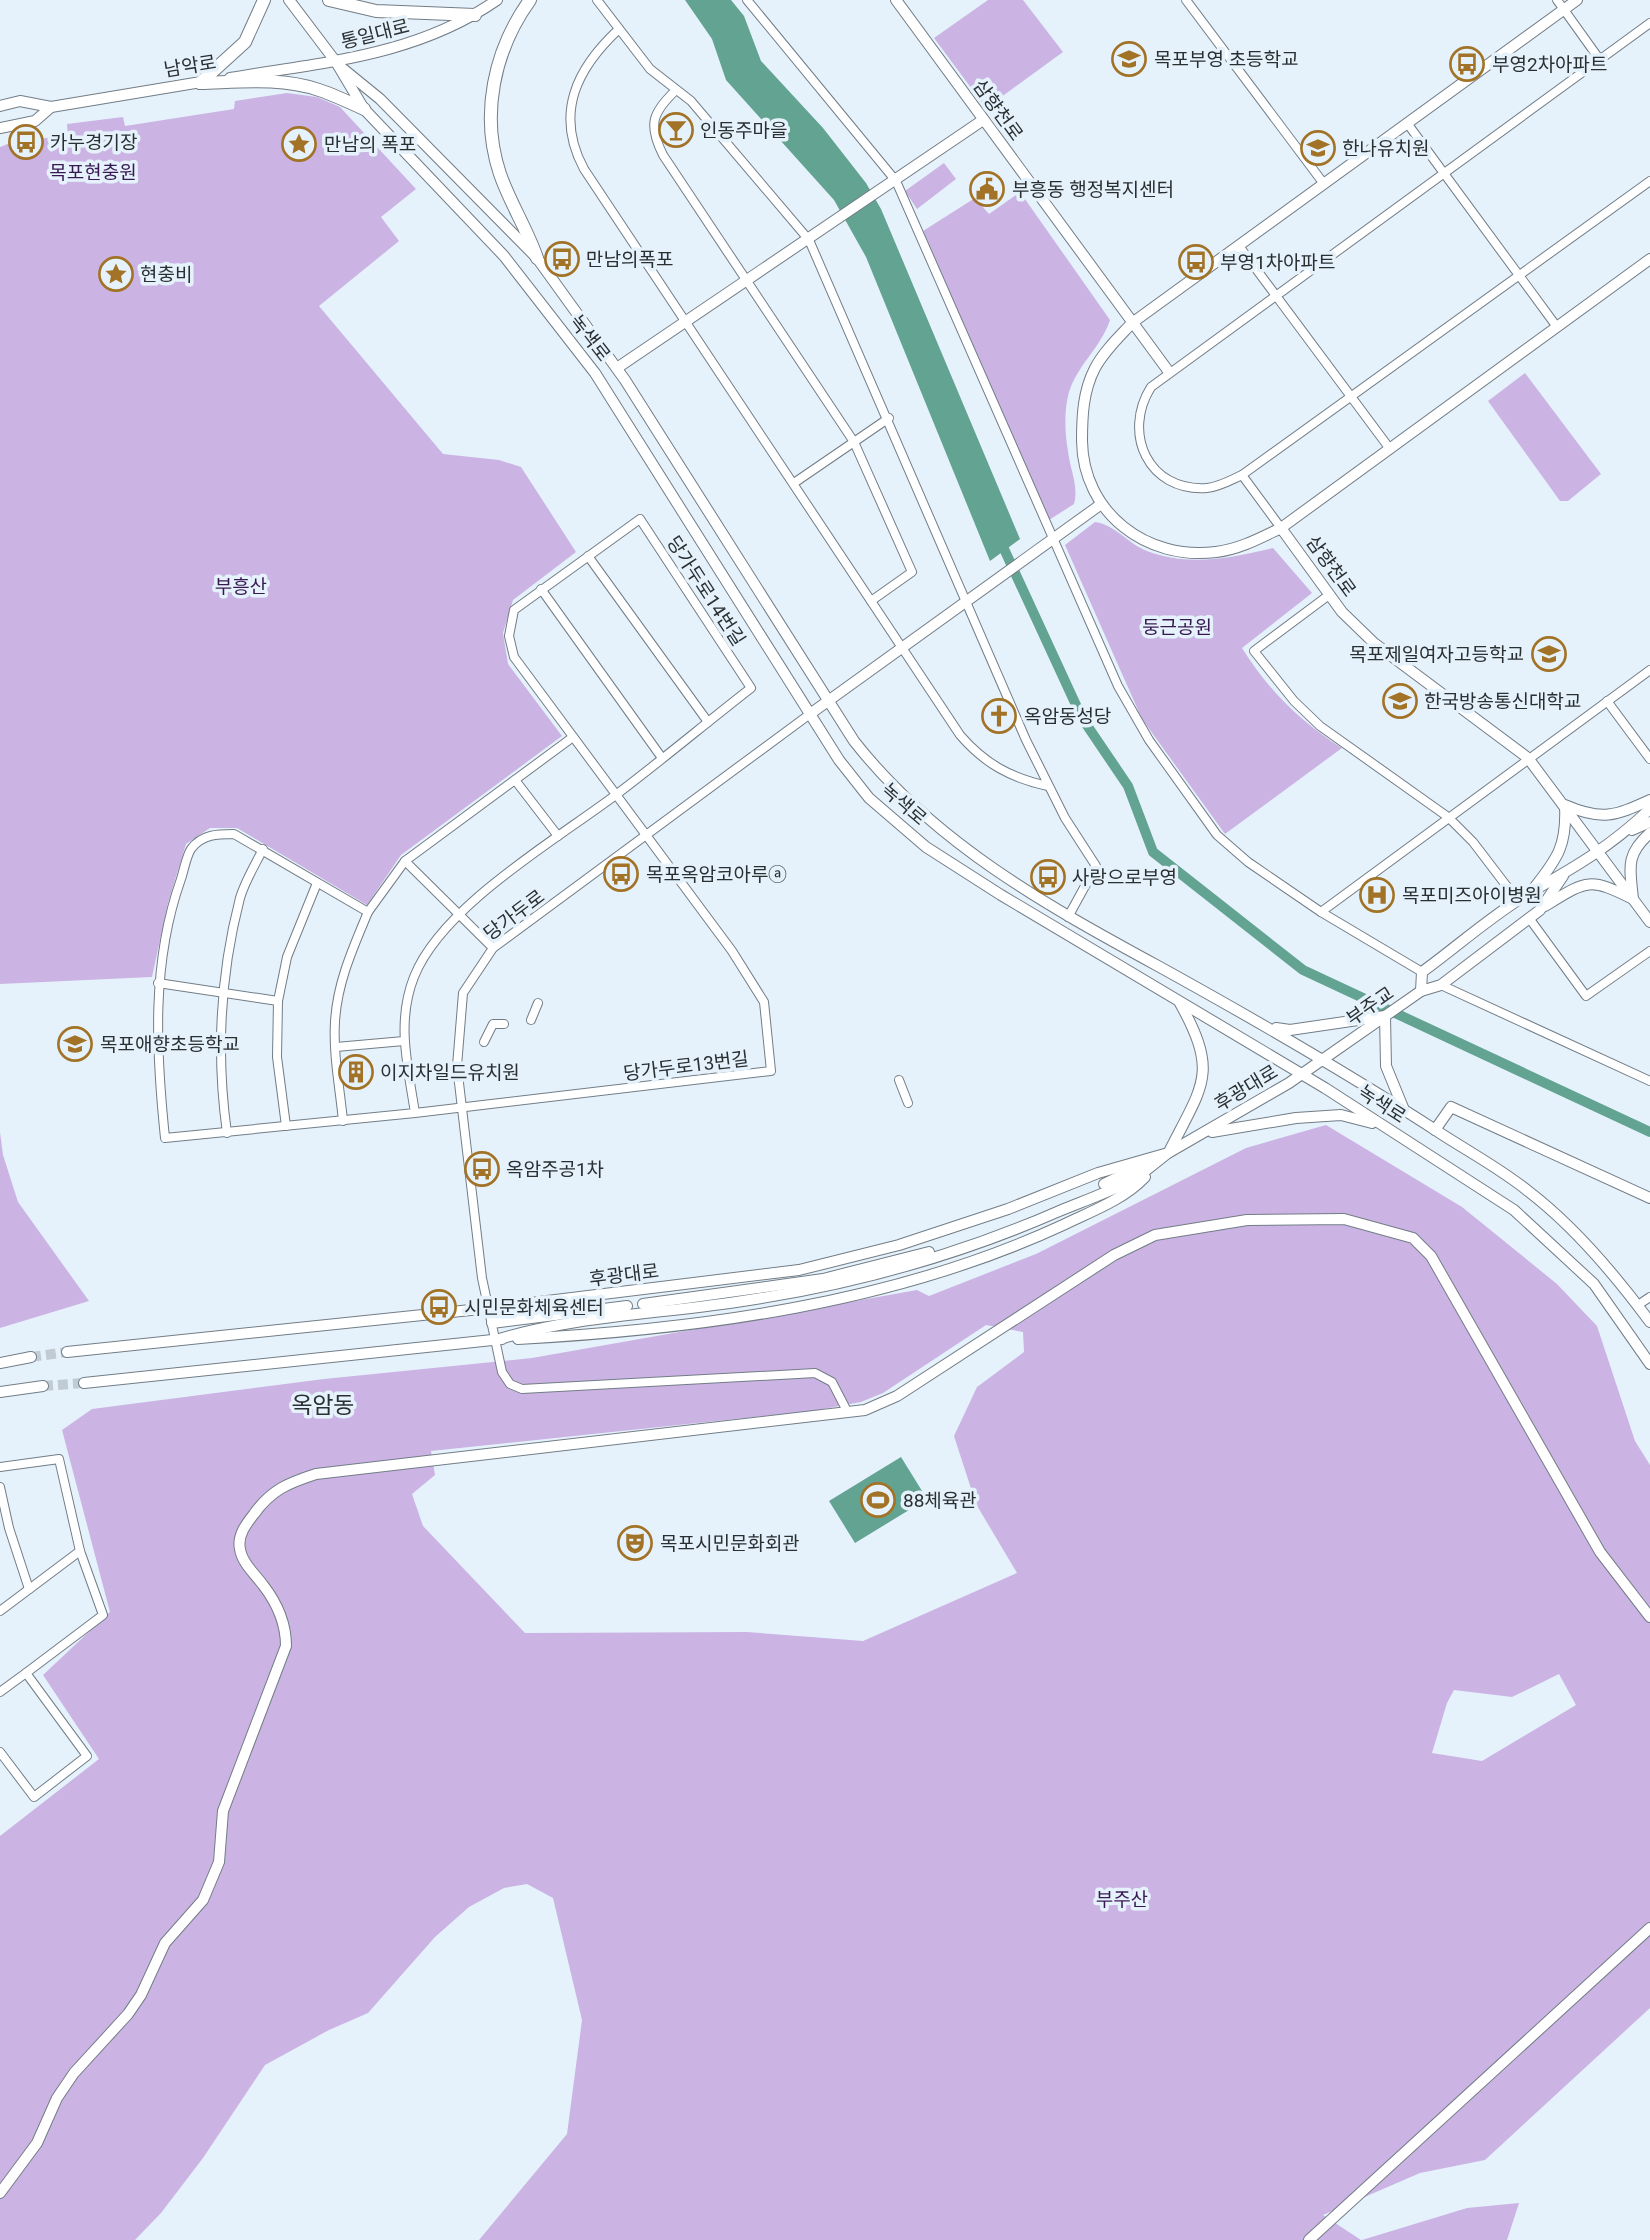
<svg xmlns="http://www.w3.org/2000/svg" width="1650" height="2240" viewBox="0 0 1650 2240" font-family="Roboto,'Noto Sans KR',sans-serif">
  <rect width="100%" height="100%" fill="#e5f2fc"/>
  <g fill="#cbb4e3" fill-rule="evenodd">
    <path d="M 988,0 L 1023,0 L 1063,52 L 986,108 L 934,38 Z"/>
    <path d="M 287,93 L 317,97 L 340,107 L 416,189 L 381,217 L 399,241 L 319,306 L 443,454 L 499,460 L 521,467 L 576,552 L 513,600 L 503,633 L 508,664 L 562,736 L 401,855 L 367,905 L 237,828 L 210,828 L 186,844 L 168,903 L 152,977 L 0,984 L 0,147 L 10,143 L 68,135 L 67,124 L 123,117 L 125,126 L 234,109 L 235,101 Z"/>
    <path d="M 944,163 L 956,179 L 917,209 L 905,191 Z"/>
    <path d="M 1020,192 L 1110,320 C 1101,348 1075,367 1068,396 C 1064,414 1065,434 1068,451 C 1070,470 1079,486 1074,504 L 1049,520 L 923,231 L 975,198 L 989,214 Z"/>
    <path d="M 1525,373 L 1601,474 L 1568,501 L 1560,501 L 1488,401 Z"/>
    <path d="M 1095,522 C 1116,525 1128,544 1147,551 C 1189,567 1231,558 1273,548 L 1312,593 L 1242,648 C 1268,690 1301,722 1342,748 L 1225,834 L 1142,719 L 1065,545 Z"/>
    <path d="M 1326,1125 L 1462,1207 L 1557,1284 L 1597,1326 L 1635,1441 L 1650,1465 L 1650,2008 L 1485,2160 L 1420,2173 L 1323,2215 L 1361,2240 L 479,2240 L 567,2134 L 582,2020 L 553,1898 L 527,1884 L 504,1888 L 469,1907 L 435,1937 L 368,2013 L 329,2030 L 265,2065 L 203,2158 L 161,2213 L 135,2240 L 0,2240 L 0,1836 L 99,1759 L 43,1675 L 110,1612 L 62,1430 L 92,1409 L 324,1379 L 532,1358 L 917,1290 L 929,1296 L 1036,1254 L 1246,1148 ZM 986,1325 L 1023,1332 L 1024,1352 L 977,1387 L 954,1436 L 976,1504 L 1017,1573 L 863,1641 L 747,1632 L 525,1633 L 423,1526 L 412,1494 L 435,1475 L 431,1451 L 812,1411 L 861,1402 L 883,1393 ZM 1559,1674 L 1576,1705 L 1482,1761 L 1432,1753 L 1447,1703 L 1454,1690 L 1512,1697 Z"/>
    <path d="M 0,1132 L 3,1155 L 18,1202 L 89,1301 L 0,1328 Z"/>
    <path d="M 1519,2203 L 1507,2240 L 1362,2240 L 1467,2208 Z"/>
  </g>
  <g fill="#63a391">
    <path d="M 685,0 L 731,0 L 744,16 L 761,61 L 823,128 L 866,183 L 881,209 L 1020,539 L 990,561 L 866,257 L 834,200 L 726,80 L 712,39 Z"/>
    <path d="M 901,1457 L 927,1499 L 855,1543 L 829,1501 Z"/>
  </g>
  <g fill="none" stroke-linecap="round" stroke-linejoin="round">
    <path stroke="#63a391" stroke-width="10" d="M 999,538 L 1082,718 L 1128,786 L 1153,852 L 1303,970 L 1650,1132"/>
    <g stroke="#c0cbd4" stroke-width="10" stroke-dasharray="10 5" stroke-linecap="butt">
      <path d="M 31,1357 L 67,1352"/>
      <path d="M 43,1386 L 84,1383"/>
    </g>
    <g stroke="#727d86" stroke-width="10">
      <g id="street">
        <path d="M 597,0 L 650,69 L 691,101 L 809,240 L 1026,740 L 1065,818 L 1096,866 L 1068,917"/>
        <path d="M 747,0 L 896,181 L 1118,686 L 1149,740 L 1217,835 L 1248,862 L 1321,912 L 1422,972"/>
        <path d="M 1186,0 L 1324,184"/>
        <path d="M 1557,0 L 1600,60"/>
        <path d="M 1650,23 L 1151,387 C 1122,433 1148,492 1207,488 C 1219,487 1231,480 1242,475 L 1650,181"/>
        <path d="M 619,29 C 577,68 554,113 584,169 L 960,735 C 985,764 1011,778 1048,786"/>
        <path d="M 675,91 C 652,113 648,125 663,155 L 854,442 L 912,572 L 871,601"/>
        <path d="M 1407,123 L 1557,327"/>
        <path d="M 1239,246 L 1390,449"/>
        <path d="M 1242,475 L 1281,528"/>
        <path d="M 794,483 L 889,418"/>
        <path d="M 588,556 L 708,722"/>
        <path d="M 541,589 L 662,758"/>
        <path d="M 1329,595 L 1254,651 L 1294,701 L 1320,726 L 1448,817 L 1473,842 L 1518,901"/>
        <path d="M 1607,701 L 1650,759"/>
        <path d="M 810,714 L 493,948 L 463,993 L 457,1066 L 482,1278 L 502,1372 L 510,1384 L 522,1389 L 815,1373 L 832,1382 L 847,1411"/>
        <path d="M 515,780 L 558,836"/>
        <path d="M 405,861 L 368,912 L 234,834 C 218,834 202,834 191,849 C 186,857 184,870 181,879 C 151,963 156,1051 165,1138 L 415,1113 C 408,1067 396,1022 414,977 C 442,906 556,840 617,794 C 662,760 706,723 751,688 L 640,519 L 514,610 L 509,636 L 514,657 L 732,951 L 764,1002 L 771,1071 L 415,1113"/>
        <path d="M 1321,912 L 1650,670"/>
        <path d="M 1529,918 L 1586,996 L 1650,951"/>
        <path d="M 493,948 L 405,861 L 573,737"/>
        <path d="M 158,983 L 278,1001 L 277,1057 L 286,1126"/>
        <path d="M 1441,985 L 1650,1081"/>
        <path d="M 278,1001 L 287,957 L 317,883"/>
        <path d="M 531,1020 L 538,1003"/>
        <path d="M 484,1042 L 493,1024 L 504,1024"/>
        <path d="M 336,1047 L 404,1041"/>
        <path d="M 899,1080 L 908,1103"/>
        <path d="M 343,1121 C 340,1089 333,1055 335,1022 C 337,983 353,948 368,912"/>
        <path d="M 227,1133 C 216,1054 220,975 240,898 C 245,881 255,865 263,849"/>
        <path d="M 1638,1305 L 1650,1297"/>
        <path d="M 0,1467 L 59,1459 L 80,1551 L 103,1615 L 26,1673 L 87,1756 L 34,1797 L 0,1752"/>
        <path d="M 0,1487 L 9,1528 L 29,1589"/>
        <path d="M 0,1611 L 80,1551"/>
        <path d="M 0,1692 L 26,1673"/>
      </g>
    </g>
    <g stroke="#727d86" stroke-width="12">
      <g id="secondary">
        <path d="M 289,0 L 336,62 L 364,109 L 504,256 L 595,373 L 839,760 L 869,798 L 926,847 L 1001,895 L 1325,1088 L 1514,1210 L 1594,1284 L 1650,1364"/>
        <path d="M 896,0 L 1169,372"/>
        <path d="M 1577,0 L 1132,323 C 1119,337 1104,351 1095,368 C 1083,391 1082,416 1082,441 C 1083,513 1147,561 1216,552 C 1240,549 1260,538 1281,528 L 1650,259"/>
        <path d="M 342,68 L 380,99 L 537,258 L 625,380 L 854,741 C 934,843 1046,905 1158,966 C 1254,1019 1348,1073 1440,1133 C 1469,1152 1501,1169 1528,1191 C 1574,1226 1616,1276 1650,1322"/>
        <path d="M 230,78 C 324,62 416,56 497,0"/>
        <path d="M 0,106 L 20,101 L 51,107 L 207,81"/>
        <path d="M 0,128 L 35,121 L 51,107"/>
        <path d="M 617,368 L 983,120"/>
        <path d="M 1281,528 L 1342,612 L 1374,643 L 1528,758 L 1650,922"/>
        <path d="M 810,714 L 1100,505"/>
        <path d="M 1632,830 L 1650,822"/>
        <path d="M 1534,888 C 1558,858 1567,845 1565,805 C 1602,821 1615,816 1650,800"/>
        <path d="M 1545,906 C 1587,880 1589,877 1633,899 C 1630,868 1625,855 1650,833"/>
        <path d="M 1421,991 L 1422,972 C 1458,946 1493,914 1531,892 C 1577,866 1611,846 1650,809"/>
        <path d="M 1276,1028 L 1290,1030 L 1385,1016 L 1386,1066 L 1404,1110"/>
        <path d="M 1435,1130 L 1451,1107 L 1650,1198"/>
        <path d="M 1212,1132 L 1296,1118 L 1341,1115 L 1372,1123"/>
        <path d="M 1169,1152 C 1203,1084 1219,1074 1180,1003"/>
        <path d="M 1168,1153 L 1289,1083 L 1421,991 L 1441,985 L 1540,910 L 1563,876"/>
        <path d="M 1104,1184 L 1143,1165"/>
        <path d="M 643,1304 L 823,1279 L 929,1252"/>
        <path d="M 492,1323 L 627,1306"/>
        <path d="M 518,1339 C 702,1329 895,1303 1063,1225 C 1092,1211 1123,1200 1145,1177"/>
        <path d="M 67,1352 L 490,1308 L 799,1270 L 899,1245 L 1008,1209 L 1098,1173 L 1168,1153 C 1156,1162 1143,1174 1130,1181 C 1107,1193 1081,1202 1057,1212 C 954,1257 847,1286 736,1302 C 656,1314 574,1316 496,1340"/>
        <path d="M 0,1363 L 31,1357"/>
        <path d="M 84,1383 L 502,1339"/>
        <path d="M 0,1392 L 43,1386"/>
        <path d="M 0,2193 L 37,2143 L 57,2098 L 74,2073 L 128,2014 L 141,1995 L 165,1943 L 203,1900 L 219,1862 L 223,1811 L 286,1646 C 286,1624 277,1603 263,1585 C 255,1574 242,1563 240,1549 C 237,1536 246,1524 254,1514 C 271,1490 288,1483 316,1474 L 865,1410 L 897,1396 L 1114,1255 L 1155,1235 L 1247,1220 L 1344,1219 L 1413,1238 L 1431,1256 L 1600,1552 L 1650,1617"/>
        <path d="M 1309,2240 L 1650,1928"/>
      </g>
    </g>
    <g stroke="#727d86" stroke-width="14">
      <g id="primary">
        <path d="M 329,0 L 376,11 L 475,15"/>
        <path d="M 530,0 C 494,50 480,115 500,174 C 510,203 527,229 537,258"/>
        <path d="M 200,83 C 239,82 281,77 319,90 C 334,95 349,102 364,109"/>
        <path d="M 200,83 L 245,42 L 264,0"/>
      </g>
    </g>
    <use href="#street" stroke="#fff" stroke-width="8"/>
    <use href="#secondary" stroke="#fff" stroke-width="10"/>
    <use href="#primary" stroke="#fff" stroke-width="12"/>
  </g>
  <defs>
    <g id="school-ring" transform="scale(1.75)"><circle r="9.5" fill="#e5f2fc" stroke="#a27326" stroke-width="1.5"/><path d="M0-5L7-2L0 1L-7-2ZM-4 1L0 2.5L4 1V4Q0 6-4 4Z" fill="#a27326"/></g>
    <g id="bus-ring" transform="scale(1.75)"><circle r="9.5" fill="#e5f2fc" stroke="#a27326" stroke-width="1.5"/><path d="M-5-6H5V4H4V6H2V4H-2V6H-4V4H-5ZM-3.5-4V0h7V-4ZM-3.5 1.2v1.5H-2V1.2ZM2 1.2v1.5H3.5V1.2Z" fill="#a27326"/></g>
    <g id="bar-ring" transform="scale(1.75)"><circle r="9.5" fill="#e5f2fc" stroke="#a27326" stroke-width="1.5"/><path d="M-6-5H6L.8 .8V4.5H3.5V6h-7V4.5H-.8V.8Z" fill="#a27326"/></g>
    <g id="sight-ring" transform="scale(1.75)"><circle r="9.5" fill="#e5f2fc" stroke="#a27326" stroke-width="1.5"/><path d="M0-6L1.8-2.2L6-1.7L2.9 1.2L3.7 5.4L0 3.3L-3.7 5.4L-2.9 1.2L-6-1.7L-1.8-2.2Z" fill="#a27326"/></g>
    <g id="civic-ring" transform="scale(1.75)"><circle r="9.5" fill="#e5f2fc" stroke="#a27326" stroke-width="1.5"/><path d="M-.6-6.5H3V-4.5H.6V-3L4-1V1h2V6H-6V1h2V-1L-.6-3ZM-1.2 2.5V6h2.4V2.5Z" fill="#a27326"/></g>
    <g id="university-ring" transform="scale(1.75)"><circle r="9.5" fill="#e5f2fc" stroke="#a27326" stroke-width="1.5"/><path d="M0-5L7-2L0 1L-7-2ZM-4 1L0 2.5L4 1V4Q0 6-4 4Z" fill="#a27326"/></g>
    <g id="church-ring" transform="scale(1.75)"><circle r="9.5" fill="#e5f2fc" stroke="#a27326" stroke-width="1.5"/><path d="M-1.2-6h2.4v3.5h3.3v2.4h-3.3V6h-2.4V-.1h-3.3v-2.4h3.3Z" fill="#a27326"/></g>
    <g id="hospital-ring" transform="scale(1.75)"><circle r="9.5" fill="#e5f2fc" stroke="#a27326" stroke-width="1.5"/><path d="M-5-5h3v3.5h4V-5h3V5h-3V1.5h-4V5h-3Z" fill="#a27326"/></g>
    <g id="building-ring" transform="scale(1.75)"><circle r="9.5" fill="#e5f2fc" stroke="#a27326" stroke-width="1.5"/><path d="M-4-6H4V6H1V3H-1V6H-4ZM-2.5-4.3h1.7v1.8h-1.7ZM.8-4.3h1.7v1.8H.8ZM-2.5-1h1.7V.8h-1.7ZM.8-1h1.7V.8H.8Z" fill="#a27326"/></g>
    <g id="stadium-ring" transform="scale(1.75)"><circle r="9.5" fill="#e5f2fc" stroke="#a27326" stroke-width="1.5"/><path d="M0-5a6.5 5 0 1 0 0 10a6.5 5 0 1 0 0-10ZM-3.5-1.8h7v3.6h-7Z" fill="#a27326"/></g>
    <g id="theatre-ring" transform="scale(1.75)"><circle r="9.5" fill="#e5f2fc" stroke="#a27326" stroke-width="1.5"/><path d="M-5-5.5Q0-4 5-5.5V0Q5 5 0 6Q-5 5-5 0ZM-3.3-2.5H-1v1.5H-3.3ZM1-2.5H3.3v1.5H1ZM-2.8 1Q0 5.5 2.8 1Z" fill="#a27326"/></g>
  </defs>
  <g fill-rule="evenodd">
    <use href="#school-ring" x="1129" y="59"/>
    <use href="#bus-ring" x="1467" y="64"/>
    <use href="#bar-ring" x="676" y="130"/>
    <use href="#bus-ring" x="26" y="142"/>
    <use href="#sight-ring" x="299" y="144"/>
    <use href="#school-ring" x="1318" y="148"/>
    <use href="#civic-ring" x="987" y="189"/>
    <use href="#bus-ring" x="562" y="259"/>
    <use href="#bus-ring" x="1196" y="262"/>
    <use href="#sight-ring" x="116" y="274"/>
    <use href="#school-ring" x="1549" y="654"/>
    <use href="#university-ring" x="1400" y="701"/>
    <use href="#church-ring" x="999" y="716"/>
    <use href="#bus-ring" x="621" y="874"/>
    <use href="#bus-ring" x="1048" y="877"/>
    <use href="#hospital-ring" x="1377" y="895"/>
    <use href="#school-ring" x="75" y="1044"/>
    <use href="#building-ring" x="356" y="1072"/>
    <use href="#bus-ring" x="482" y="1169"/>
    <use href="#bus-ring" x="439" y="1307"/>
    <use href="#stadium-ring" x="878" y="1500"/>
    <use href="#theatre-ring" x="635" y="1543"/>
  </g>
  <g text-anchor="middle" dominant-baseline="central" stroke-width="7" stroke-linejoin="round" paint-order="stroke">
    <g font-size="19" fill="#2a2f32" stroke="#e5f2fc">
      <text transform="translate(375 34) rotate(-14)">통일대로</text>
      <text transform="translate(190 66) rotate(-9)">남악로</text>
      <text transform="translate(998 110) rotate(54)">삼향천로</text>
      <text transform="translate(590 338) rotate(52)">녹색로</text>
      <text transform="translate(1331 566) rotate(54)">삼향천로</text>
      <text transform="translate(706 591) rotate(57)">당가두로14번길</text>
      <text transform="translate(904 804) rotate(41)">녹색로</text>
      <text transform="translate(514 915) rotate(-37)">당가두로</text>
      <text transform="translate(1370 1006) rotate(-35)">부주교</text>
      <text transform="translate(686 1066) rotate(-7)">당가두로13번길</text>
      <text transform="translate(1246 1088) rotate(-31)">후광대로</text>
      <text transform="translate(1382 1104) rotate(33)">녹색로</text>
      <text transform="translate(624 1275) rotate(-7)">후광대로</text>
    </g>
    <g font-size="19" fill="#2a2f32" stroke="#e5f2fc" text-anchor="start">
      <text x="1154" y="59">목포부영 초등학교</text>
      <text x="1492" y="64">부영2차아파트</text>
      <text x="700" y="130">인동주마을</text>
      <text x="50" y="142">카누경기장</text>
      <text x="324" y="144">만남의 폭포</text>
      <text x="1342" y="148">한나유치원</text>
      <text x="1012" y="189">부흥동 행정복지센터</text>
      <text x="586" y="259">만남의폭포</text>
      <text x="1220" y="262">부영1차아파트</text>
      <text x="140" y="274">현충비</text>
      <text x="1524" y="654" text-anchor="end">목포제일여자고등학교</text>
      <text x="1424" y="701">한국방송통신대학교</text>
      <text x="1024" y="716">옥암동성당</text>
      <text x="646" y="874">목포옥암코아루ⓐ</text>
      <text x="1072" y="877">사랑으로부영</text>
      <text x="1402" y="895">목포미즈아이병원</text>
      <text x="100" y="1044">목포애향초등학교</text>
      <text x="380" y="1072">이지차일드유치원</text>
      <text x="506" y="1169">옥암주공1차</text>
      <text x="464" y="1307">시민문화체육센터</text>
      <text x="903" y="1500">88체육관</text>
      <text x="660" y="1543">목포시민문화회관</text>
    </g>
    <g font-size="19" fill="#381851" stroke="#e5f2fc">
      <text x="93" y="172">목포현충원</text>
      <text x="241" y="586">부흥산</text>
      <text x="1177" y="627">둥근공원</text>
      <text x="1122" y="1899">부주산</text>
    </g>
    <g font-size="23" fill="#2a2f32" stroke="#e5f2fc">
      <text x="323" y="1405">옥암동</text>
    </g>
  </g>
</svg>
